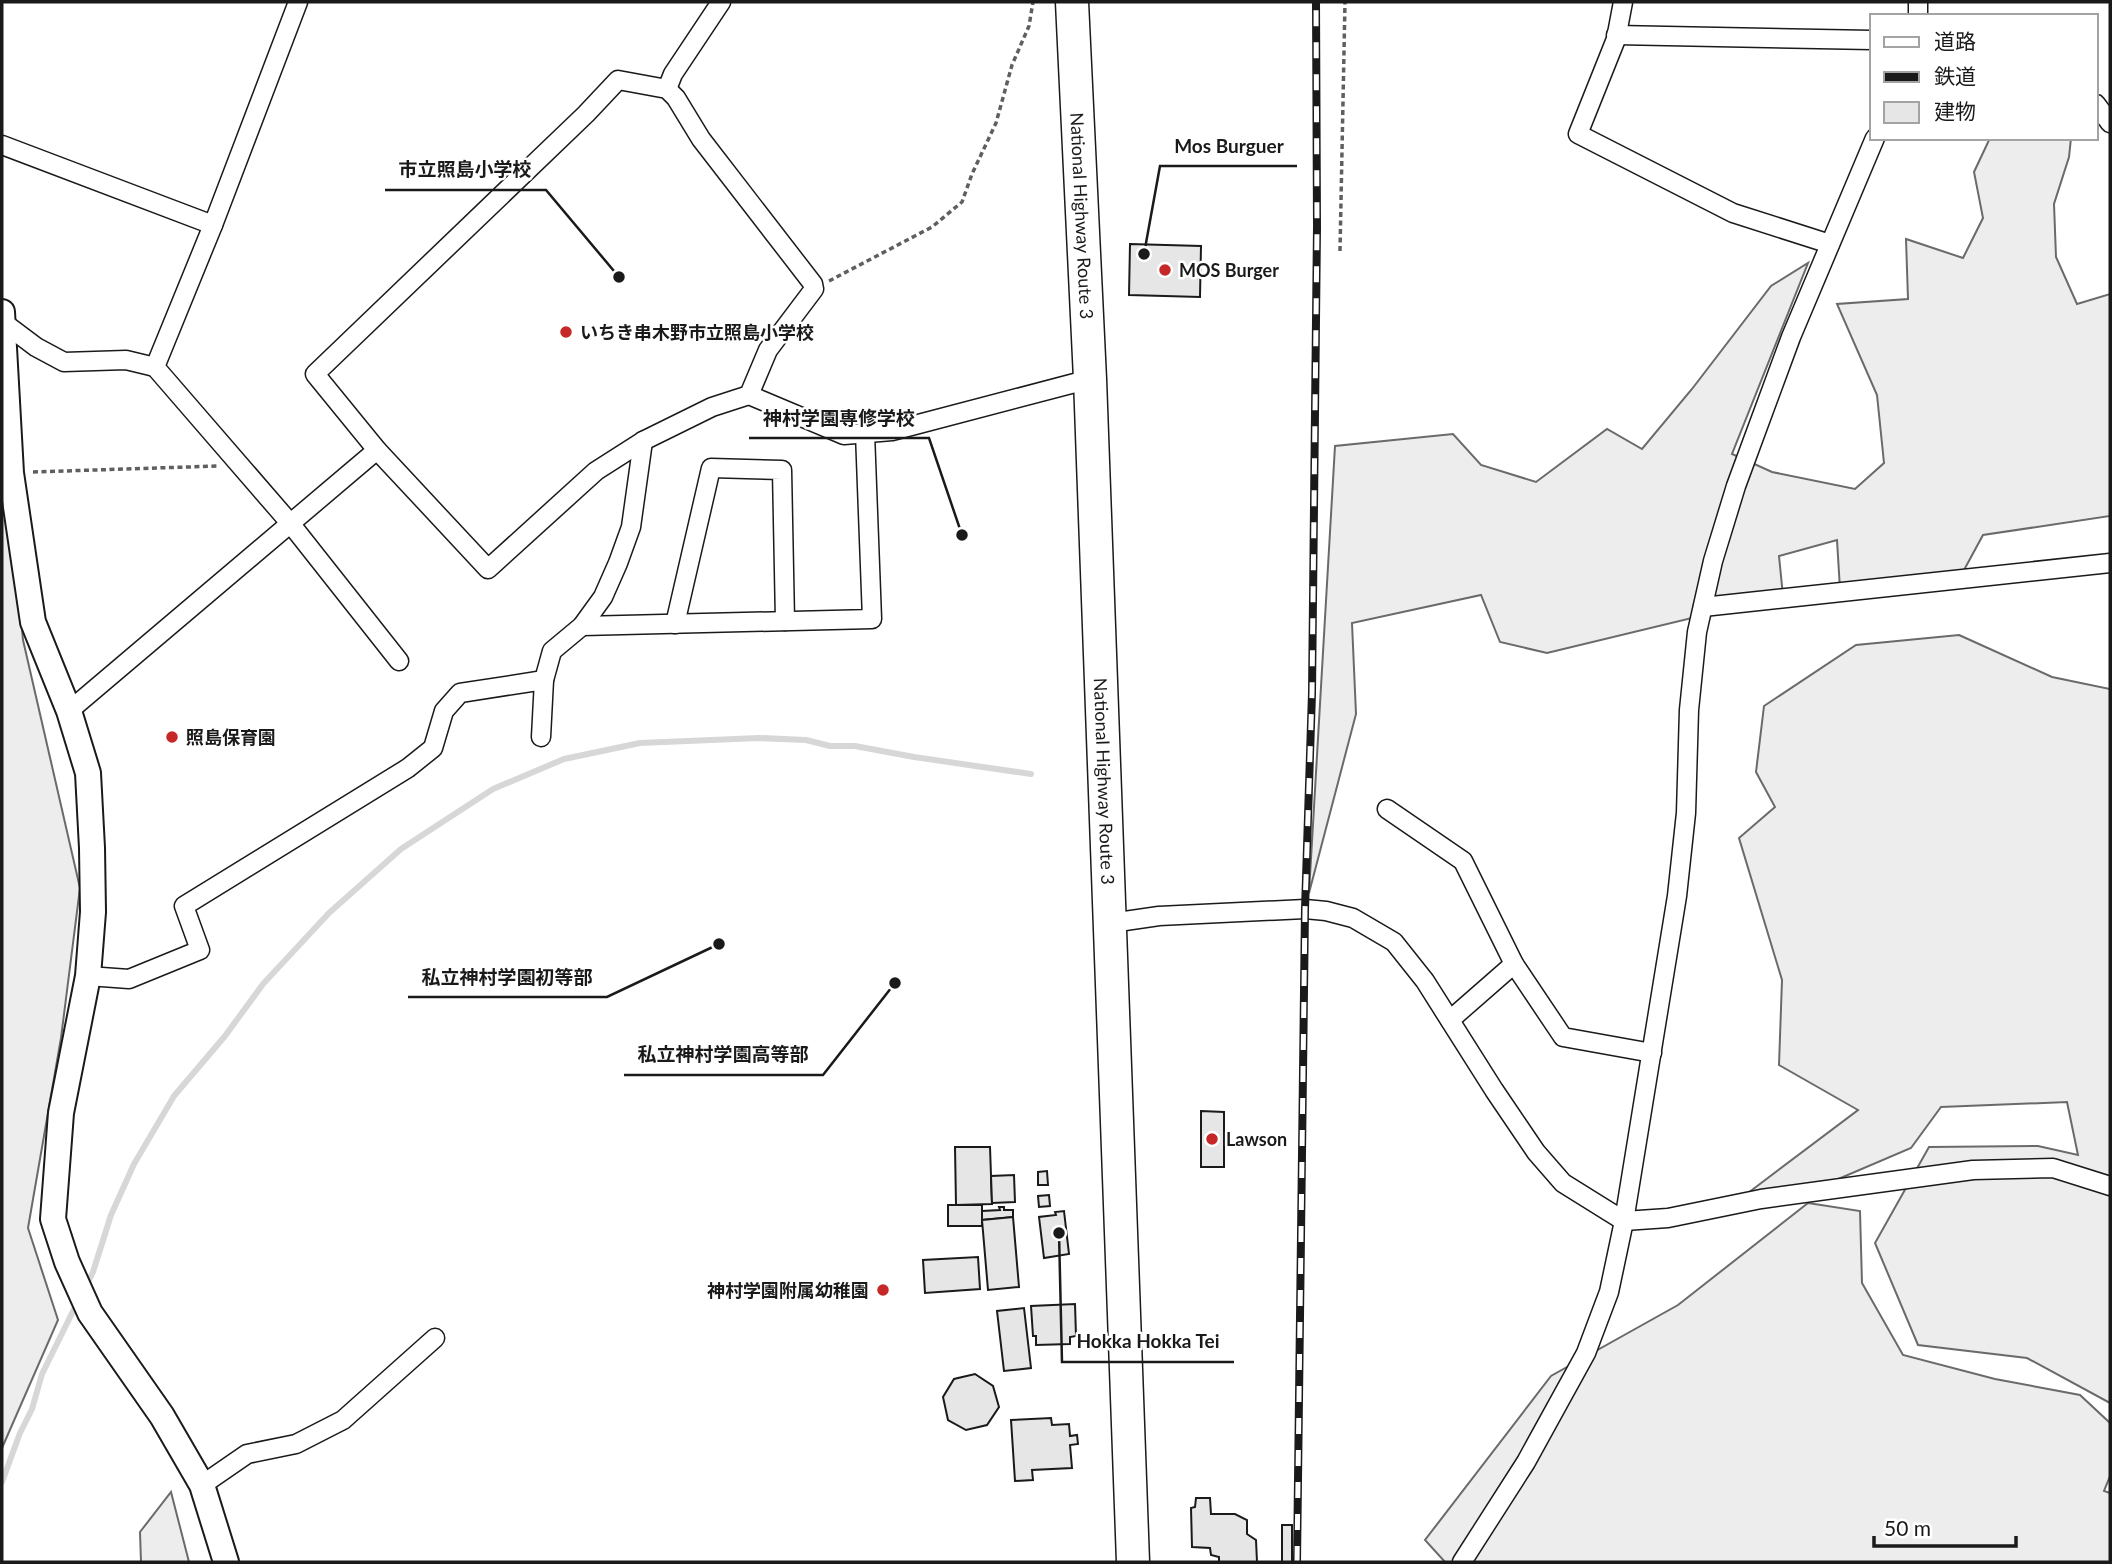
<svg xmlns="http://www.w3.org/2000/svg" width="2112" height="1564" viewBox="0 0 2112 1564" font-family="Lato,'Noto Sans JP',sans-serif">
  <rect width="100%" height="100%" fill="#fff"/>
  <g fill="#ededed" stroke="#6a6a6a" stroke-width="2">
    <path d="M 1990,138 L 2071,138 L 2069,157 L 2054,204 L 2056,257 L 2077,304 L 2110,294 L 2110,516 L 1983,535 L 1964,570 L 1840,589 L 1837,540 L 1779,556 L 1783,596 L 1547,653 L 1500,642 L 1481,595 L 1352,623 L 1356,714 L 1309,893 L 1335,446 L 1453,434 L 1481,465 L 1536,482 L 1607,429 L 1642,449 L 1692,389 L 1771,286 L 1808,263 L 1732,454 L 1772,472 L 1855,489 L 1884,463 L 1877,395 L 1837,304 L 1908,299 L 1906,239 L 1963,258 L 1983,218 L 1974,172 Z"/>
    <path d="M 2,408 L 23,640 L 80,888 L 61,1038 L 28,1228 L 58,1320 L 2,1448 Z"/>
    <path d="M 1959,635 L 2052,677 L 2110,689 L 2110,1403 L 2027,1358 L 1918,1345 L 1875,1243 L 1929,1147 L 2038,1146 L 2078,1155 L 2067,1102 L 1941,1107 L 1911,1148 L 1836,1180 L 1748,1193 L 1858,1110 L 1779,1065 L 1782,980 L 1739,838 L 1775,807 L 1756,772 L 1764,706 L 1856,645 Z"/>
    <path d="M 1808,1203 L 1860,1211 L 1862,1283 L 1903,1355 L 1995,1379 L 2080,1395 L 2110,1423 L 2110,1476 L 2104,1491 L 2110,1493 L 2110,1562 L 1445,1562 L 1425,1540 L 1551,1376 L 1678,1305 Z"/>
    <path d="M 171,1492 L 189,1562 L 141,1562 L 140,1532 Z"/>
  </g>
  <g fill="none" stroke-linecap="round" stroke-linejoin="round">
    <g stroke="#d7d7d7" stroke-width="6">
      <path d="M 86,1286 L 93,1272 L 111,1215 L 134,1164 L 174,1096 L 225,1036 L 263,984 L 329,913 L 401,849 L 493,789 L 564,759 L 640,743 L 759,738 L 806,740 L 830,746 L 855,746 L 914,757 L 1031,774"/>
      <path d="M 2,1482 L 20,1433 L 32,1409 L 42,1374 L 78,1301"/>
    </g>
  </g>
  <g fill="#e6e6e6" stroke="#1a1a1a" stroke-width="2">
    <path d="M 1130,244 L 1201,246 L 1200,297 L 1129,295 Z"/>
    <path d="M 1201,1111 L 1224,1112 L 1224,1167 L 1201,1167 Z"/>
    <path d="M 955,1147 L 990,1147 L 992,1204 L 956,1205 Z"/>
    <path d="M 1047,1171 L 1048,1185 L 1038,1185 L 1038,1172 Z"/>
    <path d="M 1014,1175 L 1015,1202 L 992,1203 L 991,1176 Z"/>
    <path d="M 1049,1195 L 1050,1206 L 1039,1207 L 1038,1196 Z"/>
    <rect x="948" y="1205" width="34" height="21"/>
    <path d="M 999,1207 L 1004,1207 L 1004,1210 L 1013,1210 L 1013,1217 L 982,1220 L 982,1211 L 1000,1210 Z"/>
    <path d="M 1064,1211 L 1069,1254 L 1044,1258 L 1039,1217 L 1056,1215 L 1055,1212 Z"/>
    <path d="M 1013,1217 L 1019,1287 L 988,1290 L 982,1220 Z"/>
    <path d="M 978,1257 L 980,1289 L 925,1293 L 923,1260 Z"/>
    <path d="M 1075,1304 L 1076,1336 L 1070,1337 L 1070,1344 L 1036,1345 L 1036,1336 L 1033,1336 L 1031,1306 Z"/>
    <path d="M 1024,1308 L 1031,1368 L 1004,1371 L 997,1311 Z"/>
    <path d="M 975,1374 L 993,1386 L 999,1407 L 987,1425 L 966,1430 L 948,1420 L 943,1397 L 954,1379 Z"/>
    <path d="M 1051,1418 L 1052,1425 L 1069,1424 L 1070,1436 L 1077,1435 L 1078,1444 L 1070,1445 L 1072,1468 L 1032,1470 L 1033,1480 L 1015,1481 L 1011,1420 Z"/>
    <path d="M 1196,1498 L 1210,1498 L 1211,1514 L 1235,1514 L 1247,1520 L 1247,1534 L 1256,1540 L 1257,1562 L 1219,1562 L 1219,1557 L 1211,1555 L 1210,1548 L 1192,1547 L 1191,1508 L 1195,1507 Z"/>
    <rect x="1282" y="1525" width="10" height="37"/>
  </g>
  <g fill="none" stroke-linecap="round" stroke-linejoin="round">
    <g stroke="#1a1a1a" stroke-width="21">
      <g id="street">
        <path d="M 298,2 L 213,225 L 155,367 L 290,523 L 399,661"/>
        <path d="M 1623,2 L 1616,39 L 1578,134 L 1733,213 L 1830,244"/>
        <path d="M 1918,2 L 1918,16"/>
        <path d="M 1616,35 L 1872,40"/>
        <path d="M 667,89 L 673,74 L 721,2"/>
        <path d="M 2096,104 L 2110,123"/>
        <path d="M 2,145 L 213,225"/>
        <path d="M 4,323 L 36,347 L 64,362 L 126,360 L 155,367"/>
        <path d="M 749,395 L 768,350 L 814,289 L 813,284 L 701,139 L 676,98 L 667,89 L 618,80 L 586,114 L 315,374 L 377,450 L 488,569 L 596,471 L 643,441 L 712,407 L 749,395 L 844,435 L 892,431 L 1090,379"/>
        <path d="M 1703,607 L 2110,563"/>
        <path d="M 675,624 L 711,468 L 782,470 L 785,621"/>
        <path d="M 582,626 L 872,619 L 865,433"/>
        <path d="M 69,711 L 377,450"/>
        <path d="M 541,737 L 544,680 L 552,651 L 582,626 L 603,597 L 618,563 L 631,527 L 643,441"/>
        <path d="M 1387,809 L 1463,861 L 1514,964 L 1563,1037 L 1652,1053"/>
        <path d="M 1111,923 L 1159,916 L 1305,909 L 1326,911 L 1353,918 L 1394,942 L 1425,981 L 1494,1090 L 1536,1152 L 1563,1183 L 1624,1221 L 1668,1218 L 1761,1199 L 1973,1170 L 2053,1168 L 2110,1186"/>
        <path d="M 88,976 L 129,979 L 200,950 L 184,906 L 408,768 L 433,748 L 444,711 L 460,693 L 544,680"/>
        <path d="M 1450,1020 L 1514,964"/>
        <path d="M 202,1485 L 247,1454 L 296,1444 L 343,1420 L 435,1338"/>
        <path d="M 1462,1562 L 1526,1462 L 1586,1353 L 1609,1292 L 1624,1221 L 1677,896 L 1686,813 L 1689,710 L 1697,632 L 1713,561 L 1736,486 L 1791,337 L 1875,138"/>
      </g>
    </g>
    <g stroke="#1a1a1a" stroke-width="28">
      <path id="secondary" d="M 2,312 L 11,473 L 33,622 L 69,711 L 88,773 L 92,848 L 93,912 L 88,976 L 61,1113 L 53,1219 L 67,1262 L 90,1313 L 162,1416 L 202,1485 L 226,1562"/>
    </g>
    <g stroke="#1a1a1a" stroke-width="35">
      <g id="highway">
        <path id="s1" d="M 1072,2 L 1090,379 L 1133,1562"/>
      </g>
    </g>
    <g stroke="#5f5f5f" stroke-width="3.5" stroke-dasharray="5 3.5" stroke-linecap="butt">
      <path d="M 1340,251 L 1345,2"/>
      <path d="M 829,281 L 932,227 L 962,202 L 972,174 L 996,123 L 1012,65 L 1029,26 L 1033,2"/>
      <path d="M 33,472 L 218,466"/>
    </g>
    <use href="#street" stroke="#fff" stroke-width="18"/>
    <use href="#secondary" stroke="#fff" stroke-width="24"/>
    <use href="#highway" stroke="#fff" stroke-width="32"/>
    <g stroke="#1a1a1a" stroke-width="8">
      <path id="rail" d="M 1297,1562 L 1305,909 L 1312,693 L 1317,227 L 1316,2"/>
    </g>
    <use href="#rail" stroke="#fff" stroke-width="5" stroke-dasharray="16" stroke-linecap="butt"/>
  </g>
  <g fill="#c62828" stroke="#fff" stroke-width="2.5">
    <circle cx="1165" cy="270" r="7"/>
    <circle cx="566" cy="332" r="7"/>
    <circle cx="172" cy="737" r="7"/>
    <circle cx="1212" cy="1139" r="7"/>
    <circle cx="883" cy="1290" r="7"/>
  </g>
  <g text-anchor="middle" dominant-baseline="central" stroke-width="5" stroke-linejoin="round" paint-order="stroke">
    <g font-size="18" fill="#1a1a1a" stroke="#fff">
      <text stroke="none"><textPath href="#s1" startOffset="214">National Highway Route 3</textPath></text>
      <text stroke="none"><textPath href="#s1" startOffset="780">National Highway Route 3</textPath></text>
    </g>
    <g font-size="18" font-weight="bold" fill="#1a1a1a" stroke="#fff" text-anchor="start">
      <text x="1179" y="270">MOS Burger</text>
      <text x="580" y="332">いちき串木野市立照島小学校</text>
      <text x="186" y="737">照島保育園</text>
      <text x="1226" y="1139">Lawson</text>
      <text x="869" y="1290" text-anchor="end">神村学園附属幼稚園</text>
    </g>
  </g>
  <path fill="none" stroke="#1a1a1a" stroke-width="2.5" d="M1144 254L1160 166H1297M619 277L546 190H385M962 535L929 438H749M719 944L607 997H408M895 983L823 1075H624M1059 1233L1062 1362H1234"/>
  <g fill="#1a1a1a" stroke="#fff" stroke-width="2.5">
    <circle cx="1144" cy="254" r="7"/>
    <circle cx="619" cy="277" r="7"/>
    <circle cx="962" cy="535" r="7"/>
    <circle cx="719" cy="944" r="7"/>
    <circle cx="895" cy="983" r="7"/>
    <circle cx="1059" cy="1233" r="7"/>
  </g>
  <g font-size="19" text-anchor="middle" font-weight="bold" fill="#1a1a1a" stroke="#fff" stroke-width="5" stroke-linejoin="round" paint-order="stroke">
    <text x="1229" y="153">Mos Burguer</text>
    <text x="465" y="176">市立照島小学校</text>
    <text x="839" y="425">神村学園専修学校</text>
    <text x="507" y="984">私立神村学園初等部</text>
    <text x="723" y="1061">私立神村学園高等部</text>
    <text x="1148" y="1348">Hokka Hokka Tei</text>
  </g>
  <rect width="2112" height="1564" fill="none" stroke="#1a1a1a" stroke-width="7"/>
  <rect x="1870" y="14" width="228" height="126" fill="#ffffff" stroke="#a3a3a3" stroke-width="2"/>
  <rect x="1884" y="37" width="35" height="10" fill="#ffffff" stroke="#a3a3a3" stroke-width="2"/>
  <text x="1934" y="49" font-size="21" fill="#1a1a1a">道路</text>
  <rect x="1884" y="72" width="35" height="10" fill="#1a1a1a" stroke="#a3a3a3" stroke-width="2"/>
  <text x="1934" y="84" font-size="21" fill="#1a1a1a">鉄道</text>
  <rect x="1884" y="102" width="35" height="21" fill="#e6e6e6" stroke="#a3a3a3" stroke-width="2"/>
  <text x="1934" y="119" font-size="21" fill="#1a1a1a">建物</text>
  <path d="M1874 1536v10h142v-10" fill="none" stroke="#1a1a1a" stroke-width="3.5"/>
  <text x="1884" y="1536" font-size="21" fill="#1a1a1a" stroke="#ffffff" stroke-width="5" paint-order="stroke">50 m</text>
</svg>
